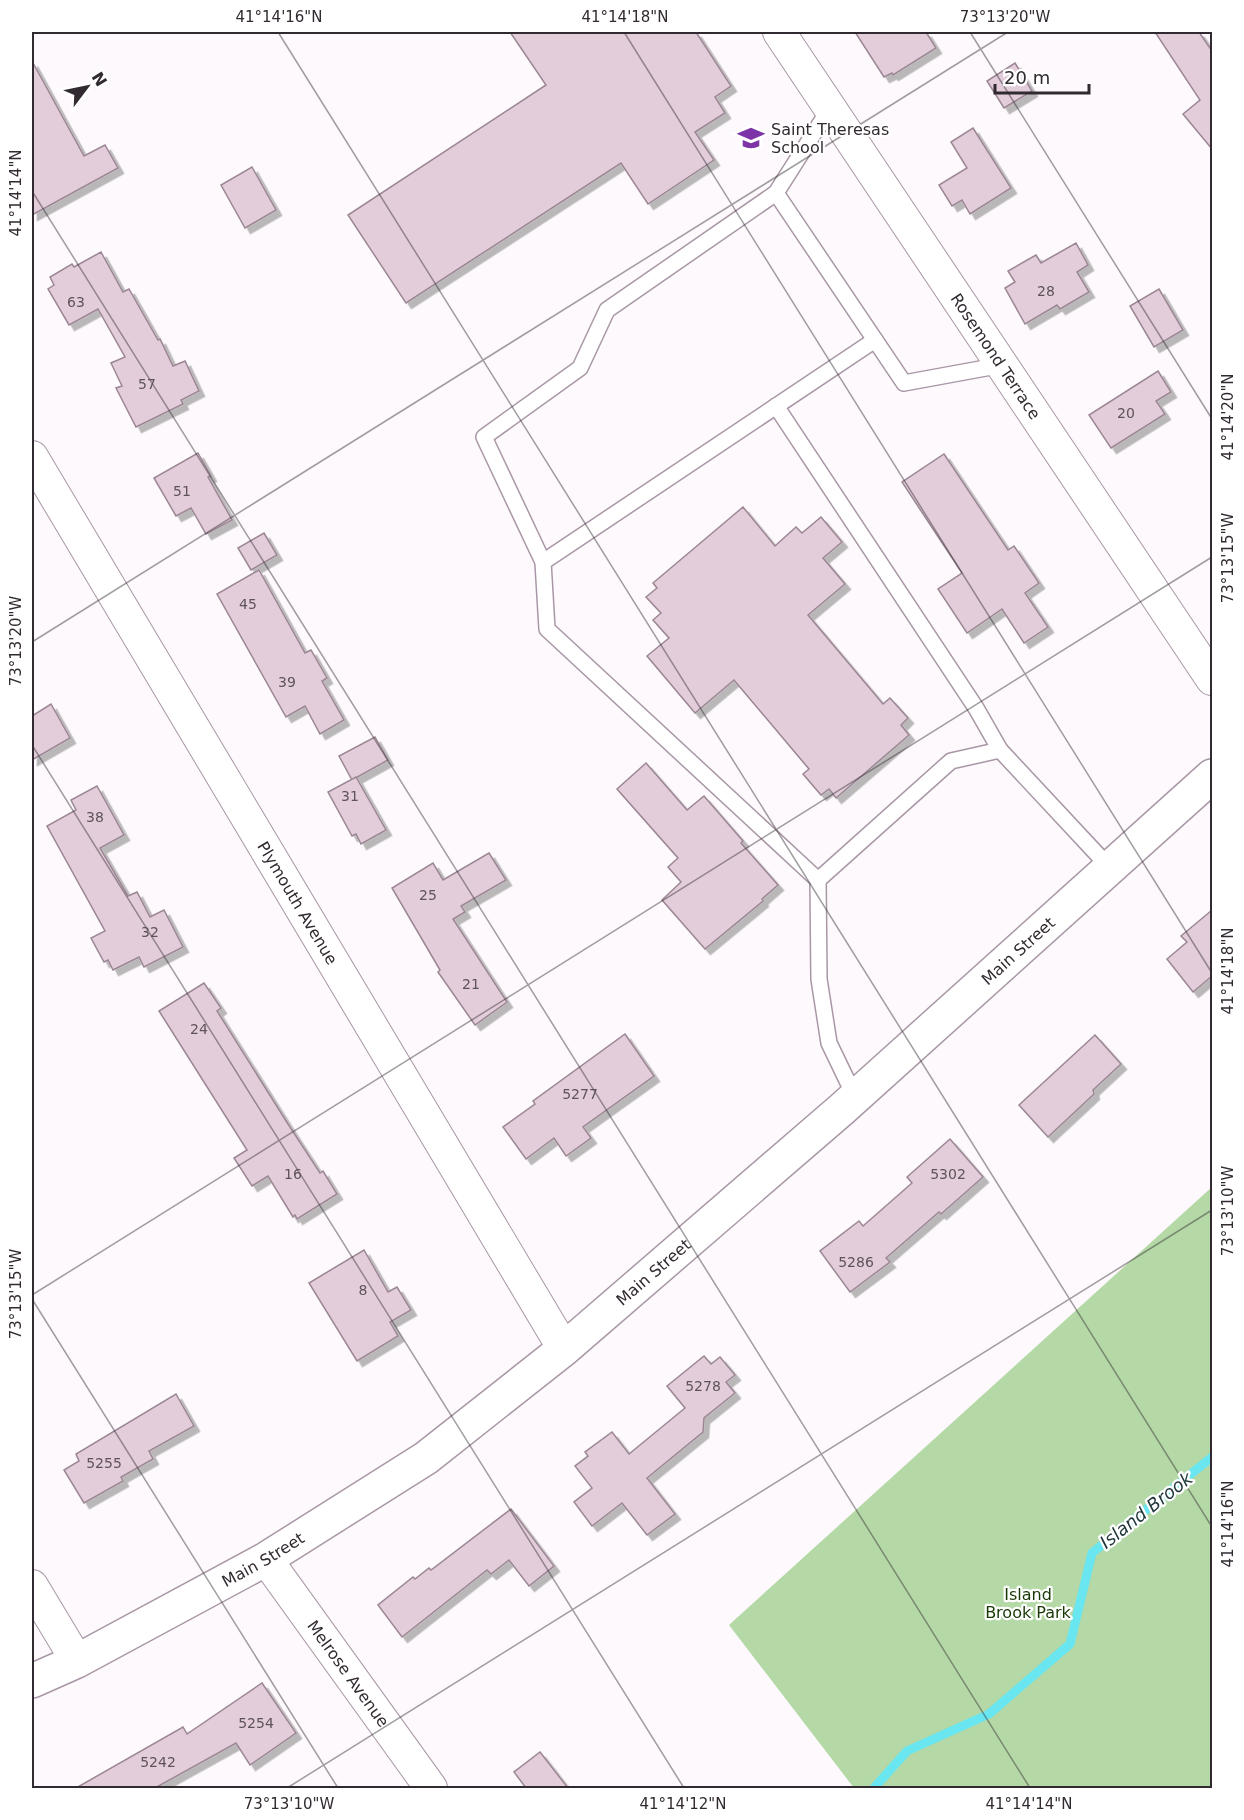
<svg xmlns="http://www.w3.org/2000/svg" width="1244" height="1820" viewBox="0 0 1244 1820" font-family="'DejaVu Sans',sans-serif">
  <defs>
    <filter id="shadow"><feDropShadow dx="5.5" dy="5.5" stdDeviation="0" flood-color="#0004"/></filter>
  </defs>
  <rect width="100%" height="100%" fill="#fdf9fc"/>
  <path fill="#b4d8a6" d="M 1212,1187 L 1212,1788 L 854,1788 L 729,1625 Z"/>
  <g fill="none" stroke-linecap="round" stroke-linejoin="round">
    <path stroke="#69e6f0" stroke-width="9" d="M 874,1788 L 907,1751 L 989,1714 L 1070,1644 L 1092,1553 L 1212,1457"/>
  </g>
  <g fill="#e3cddb" stroke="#9b8693" stroke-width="1.5" filter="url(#shadow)">
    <path d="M 510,32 L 696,32 L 731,86 L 715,97 L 725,113 L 695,132 L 714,160 L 648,204 L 621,163 L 406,303 L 348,215 L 546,85 Z"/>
    <path d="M 855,32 L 926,32 L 936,48 L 893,75 L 892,73 L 884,77 Z"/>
    <path d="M 1155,32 L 1199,32 L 1212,51 L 1212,149 L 1183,114 L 1200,100 Z"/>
    <path d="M 32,61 L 84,156 L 105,145 L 118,168 L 32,215 Z"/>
    <path d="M 1015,63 L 1032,91 L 1004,108 L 987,81 Z"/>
    <path d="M 973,128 L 1011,188 L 970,214 L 962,200 L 952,206 L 939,185 L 967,168 L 951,142 Z"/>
    <path d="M 252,167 L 276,210 L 245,228 L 221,185 Z"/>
    <path d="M 1076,243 L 1088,265 L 1077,272 L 1089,292 L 1060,309 L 1057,305 L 1025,324 L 1005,288 L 1015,282 L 1008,271 L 1036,255 L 1041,263 Z"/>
    <path d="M 101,252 L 123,292 L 129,289 L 158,340 L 160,339 L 173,366 L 185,361 L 199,391 L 181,400 L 183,404 L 136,427 L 116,388 L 122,386 L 111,363 L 125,357 L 98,309 L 69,325 L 48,289 L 54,285 L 50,277 L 72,264 L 74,267 Z"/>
    <path d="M 1159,289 L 1183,330 L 1154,347 L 1130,306 Z"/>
    <path d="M 1158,371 L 1171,392 L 1156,401 L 1165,414 L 1111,448 L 1089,415 Z"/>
    <path d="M 198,453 L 211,476 L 208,477 L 232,520 L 206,534 L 191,508 L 176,516 L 154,478 Z"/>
    <path d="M 944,454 L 1008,550 L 1014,546 L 1039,583 L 1025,593 L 1048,627 L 1024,643 L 1002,609 L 967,633 L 938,589 L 962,573 L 902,482 Z"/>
    <path d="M 743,507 L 775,546 L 796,527 L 802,533 L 821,517 L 842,542 L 823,558 L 845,584 L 808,615 L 883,704 L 890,698 L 908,718 L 901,725 L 909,735 L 836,798 L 829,789 L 821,795 L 803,774 L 809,769 L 734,680 L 695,713 L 647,656 L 669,638 L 653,620 L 661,613 L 646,597 L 657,588 L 653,583 Z"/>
    <path d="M 264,533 L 277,555 L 251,570 L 238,548 Z"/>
    <path d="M 259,570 L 305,653 L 311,650 L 327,678 L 322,681 L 344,720 L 320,734 L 305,706 L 286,717 L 217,594 Z"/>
    <path d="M 51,704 L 70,738 L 32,760 L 32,716 Z"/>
    <path d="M 375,737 L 388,760 L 352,780 L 339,756 Z"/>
    <path d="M 646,763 L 687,810 L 704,796 L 743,841 L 741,843 L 778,885 L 762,899 L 763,901 L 705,949 L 662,900 L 681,882 L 668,867 L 678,858 L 617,789 Z"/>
    <path d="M 356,777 L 386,830 L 361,844 L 356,834 L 352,836 L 328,792 Z"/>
    <path d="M 97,786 L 124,835 L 100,848 L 128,896 L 137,892 L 150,917 L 164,910 L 183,947 L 144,967 L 139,957 L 113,970 L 108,960 L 104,962 L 91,938 L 105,931 L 47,826 L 76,810 L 71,800 Z"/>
    <path d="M 489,853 L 506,880 L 461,906 L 465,912 L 453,919 L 507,1002 L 475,1025 L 438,972 L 440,970 L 392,888 L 433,863 L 443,880 Z"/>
    <path d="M 1212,910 L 1212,976 L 1193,992 L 1167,959 L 1187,942 L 1181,936 Z"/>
    <path d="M 204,983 L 221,1008 L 217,1011 L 288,1124 L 320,1173 L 323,1171 L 337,1194 L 297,1219 L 295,1215 L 293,1217 L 268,1176 L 252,1186 L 234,1158 L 247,1150 L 159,1011 Z"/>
    <path d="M 625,1034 L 654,1076 L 583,1127 L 591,1138 L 566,1156 L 554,1138 L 526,1159 L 503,1127 L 535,1104 L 533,1101 Z"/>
    <path d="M 1095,1035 L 1121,1064 L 1093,1090 L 1094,1094 L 1048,1137 L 1019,1105 Z"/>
    <path d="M 950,1139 L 983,1177 L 941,1214 L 939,1212 L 886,1258 L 890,1262 L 850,1292 L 820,1251 L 859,1221 L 863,1226 L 912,1183 L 907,1177 Z"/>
    <path d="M 364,1250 L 388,1292 L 397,1287 L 411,1310 L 390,1322 L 398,1336 L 357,1361 L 309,1283 Z"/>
    <path d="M 704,1356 L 711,1364 L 720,1357 L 735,1375 L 726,1382 L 735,1393 L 704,1418 L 703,1432 L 647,1478 L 675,1514 L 647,1535 L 622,1503 L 592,1526 L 574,1502 L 592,1488 L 575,1466 L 588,1456 L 585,1452 L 612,1432 L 629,1454 L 685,1408 L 667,1386 Z"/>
    <path d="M 176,1394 L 194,1426 L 149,1451 L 153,1459 L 121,1477 L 123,1481 L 84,1503 L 64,1470 L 79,1461 L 76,1454 Z"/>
    <path d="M 511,1509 L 554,1566 L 529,1586 L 509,1560 L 491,1574 L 487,1570 L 402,1637 L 378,1605 L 413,1577 L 415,1579 L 429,1568 L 431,1570 Z"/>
    <path d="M 262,1683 L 296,1733 L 250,1765 L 236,1743 L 155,1788 L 76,1788 L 183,1727 L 187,1734 Z"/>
    <path d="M 540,1752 L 568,1788 L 526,1788 L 514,1772 Z"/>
  </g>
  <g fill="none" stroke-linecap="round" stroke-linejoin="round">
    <g stroke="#a997a7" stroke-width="18">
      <g id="lane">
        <path d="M 830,108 L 776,193 L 607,310 L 580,368 L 484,437 L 543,562 L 547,629 L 818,880 L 819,979 L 829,1043 L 855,1097"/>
        <path d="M 776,193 L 904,383 L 1002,365"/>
        <path d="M 776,406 L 976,708 L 1000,750"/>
        <path d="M 543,562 L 875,340"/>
        <path d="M 818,880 L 951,761 L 1000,750 L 1111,869"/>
      </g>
    </g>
    <g stroke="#a997a7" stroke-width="34">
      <g id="street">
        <path id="s1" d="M 779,32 L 1212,679"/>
        <path id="s2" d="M 32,457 L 564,1349"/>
        <path id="s3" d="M 266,1559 L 431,1788"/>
        <path d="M 32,1586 L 77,1661"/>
      </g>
    </g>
    <g stroke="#a997a7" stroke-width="36">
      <g id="secondary">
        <path id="s4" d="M 32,1681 L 77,1661 L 266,1559 L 426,1458 L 564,1349 L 842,1109 L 1212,776"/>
      </g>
    </g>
    <use href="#lane" stroke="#fff" stroke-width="15"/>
    <use href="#street" stroke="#fff" stroke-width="32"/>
    <use href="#secondary" stroke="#fff" stroke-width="33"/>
  </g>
  <path fill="none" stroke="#312a30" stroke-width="1.5" stroke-opacity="0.45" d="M 278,32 L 1212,1527M 624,32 L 1212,973M 970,32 L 1212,419M 32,191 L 1030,1788M 32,642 L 1008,32M 32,745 L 684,1788M 32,1295 L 1212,557M 32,1299 L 338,1788M 287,1788 L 1212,1210"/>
  <defs>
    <g id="school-bare" transform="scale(2.07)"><path d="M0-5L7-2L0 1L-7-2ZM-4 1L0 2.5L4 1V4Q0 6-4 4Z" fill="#7d34a6" stroke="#fff" stroke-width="2.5" paint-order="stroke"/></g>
  </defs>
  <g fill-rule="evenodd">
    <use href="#school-bare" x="751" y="138"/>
  </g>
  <g text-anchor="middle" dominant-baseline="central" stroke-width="4.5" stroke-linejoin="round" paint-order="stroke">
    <g font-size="14" fill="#5e535b">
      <text x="1046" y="291">28</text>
      <text x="76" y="302">63</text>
      <text x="147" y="384">57</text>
      <text x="1126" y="413">20</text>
      <text x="182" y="491">51</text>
      <text x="248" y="604">45</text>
      <text x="287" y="682">39</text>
      <text x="350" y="796">31</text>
      <text x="95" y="817">38</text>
      <text x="428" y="895">25</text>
      <text x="150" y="932">32</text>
      <text x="471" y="984">21</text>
      <text x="199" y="1029">24</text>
      <text x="580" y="1094">5277</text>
      <text x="293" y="1174">16</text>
      <text x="948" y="1174">5302</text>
      <text x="856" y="1262">5286</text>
      <text x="363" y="1290">8</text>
      <text x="703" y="1386">5278</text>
      <text x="104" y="1463">5255</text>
      <text x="256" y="1723">5254</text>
      <text x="158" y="1762">5242</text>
    </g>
    <g font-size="16" fill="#312a30" stroke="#fff" text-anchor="start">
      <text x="771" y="129">Saint Theresas<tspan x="771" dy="18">School</tspan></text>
    </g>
    <g font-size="16" fill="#312a30" stroke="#fff">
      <text stroke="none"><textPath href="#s1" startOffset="390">Rosemond Terrace</textPath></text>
      <text stroke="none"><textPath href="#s2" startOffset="519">Plymouth Avenue</textPath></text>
      <text stroke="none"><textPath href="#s4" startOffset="1233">Main Street</textPath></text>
      <text stroke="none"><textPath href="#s4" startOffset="747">Main Street</textPath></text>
      <text stroke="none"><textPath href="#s4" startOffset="261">Main Street</textPath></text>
      <text stroke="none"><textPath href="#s3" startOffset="141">Melrose Avenue</textPath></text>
    </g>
    <g font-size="16" fill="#183806" stroke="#fff">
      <text x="1028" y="1594">Island<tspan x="1028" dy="18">Brook Park</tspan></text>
    </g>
    <g font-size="18" font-style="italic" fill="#1f3537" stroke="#fff">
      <text transform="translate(1146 1510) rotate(-38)">Island Brook</text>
    </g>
  </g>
  <rect width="1244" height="1820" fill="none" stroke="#ffffff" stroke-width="66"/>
  <g transform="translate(87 87) rotate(58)" stroke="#ffffff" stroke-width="4.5" paint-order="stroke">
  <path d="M0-4.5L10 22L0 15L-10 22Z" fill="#312a30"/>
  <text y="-9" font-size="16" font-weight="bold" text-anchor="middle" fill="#312a30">N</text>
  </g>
  <path d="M995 84v9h94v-9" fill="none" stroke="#312a30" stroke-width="3"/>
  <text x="1004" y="84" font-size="18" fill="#312a30" stroke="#ffffff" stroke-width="4.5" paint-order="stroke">20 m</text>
  <rect x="33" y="33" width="1178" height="1754" fill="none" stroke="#312a30" stroke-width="2"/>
  <g font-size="15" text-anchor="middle" fill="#312a30">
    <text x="279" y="22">41°14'16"N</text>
    <text x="625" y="22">41°14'18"N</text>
    <text x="1005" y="22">73°13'20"W</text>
    <text transform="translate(16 193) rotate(-90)" y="5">41°14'14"N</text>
    <text transform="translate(1228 417) rotate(-90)" y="5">41°14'20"N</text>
    <text transform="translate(1228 558) rotate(-90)" y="5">73°13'15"W</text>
    <text transform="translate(16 641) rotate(-90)" y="5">73°13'20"W</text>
    <text transform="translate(1228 971) rotate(-90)" y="5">41°14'18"N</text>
    <text transform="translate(1228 1211) rotate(-90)" y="5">73°13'10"W</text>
    <text transform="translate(16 1294) rotate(-90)" y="5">73°13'15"W</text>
    <text transform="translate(1228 1524) rotate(-90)" y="5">41°14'16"N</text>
    <text x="289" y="1809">73°13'10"W</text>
    <text x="683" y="1809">41°14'12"N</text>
    <text x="1029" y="1809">41°14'14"N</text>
  </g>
</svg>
